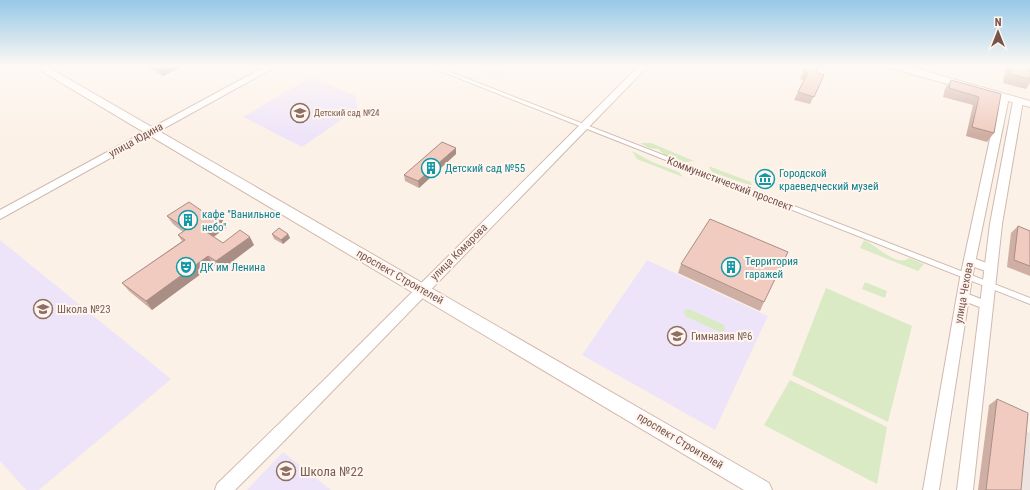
<svg xmlns="http://www.w3.org/2000/svg" width="1030" height="490" viewBox="0 0 1030 490" font-family="'Roboto Condensed',sans-serif">
  <rect width="100%" height="100%" fill="#fcf1e7"/>
  <path fill="#ede4e1" d="M 1019,428 L 1030,433 L 1030,490 L 1012,490 Z"/>
  <g fill="#eee4f9">
    <path d="M 462,66 L 514,66 L 497,79 Z"/>
    <path d="M 311,77 L 356,96 L 357,109 L 302,147 L 243,117 Z"/>
    <path d="M 0,240 L 171,379 L 39,490 L 26,490 L 0,461 Z"/>
    <path d="M 647,260 L 768,316 L 715,430 L 582,355 Z"/>
    <path d="M 283,452 L 331,490 L 247,490 Z"/>
  </g>
  <g fill="#daeac5">
    <path d="M 640,143 L 651,143 L 694,161 L 686,162 L 665,155 L 658,149 L 649,148 Z"/>
    <path d="M 632,151 L 652,162 L 679,172 L 683,177 L 637,159 Z"/>
    <path d="M 709,167 L 711,167 L 751,182 L 752,186 L 712,172 Z"/>
    <path d="M 864,240 C 876,245 897,268 909,258 L 924,264 L 918,271 L 860,248 Z"/>
    <path d="M 865,282 L 887,291 L 885,298 L 862,289 Z"/>
    <path d="M 826,288 L 912,326 L 888,422 L 792,375 Z"/>
    <path d="M 689,309 L 724,325 L 725,330 L 720,332 L 685,316 L 684,310 Z"/>
    <path d="M 790,380 L 887,427 L 877,484 L 764,425 Z"/>
  </g>
  <g fill="none" stroke-linecap="round" stroke-linejoin="round">
    <g stroke="#d0b9af" stroke-width="2">
      <path id="pedestrian" d="M 428,66 L 435,66 L 1030,298 L 1030,304 Z"/>
    </g>
    <g stroke="#d0b9af" stroke-width="2">
      <g id="minor">
        <path d="M 970,257 L 995,266 L 996,269 L 995,272 L 991,273 L 966,264 L 965,261 L 966,258 Z"/>
        <path d="M 963,292 L 991,303 L 992,306 L 991,309 L 987,310 L 959,299 L 958,296 L 959,293 Z"/>
      </g>
    </g>
    <g stroke="#d0b9af" stroke-width="2">
      <g id="tertiary">
        <path d="M 266,66 L 277,66 L 0,219 L 0,210 Z"/>
        <path d="M 639,66 L 648,66 L 282,443 L 235,490 L 215,490 L 217,484 L 324,380 Z"/>
        <path d="M 1004,94 L 1009,97 L 972,278 L 939,490 L 923,490 L 960,278 L 999,97 Z"/>
        <path d="M 1018,98 L 1023,101 L 1002,224 L 973,490 L 957,490 L 990,224 L 1013,101 Z"/>
      </g>
    </g>
    <g stroke="#d3b8ad" stroke-width="2">
      <g id="secondary">
        <path d="M 33,66 L 46,66 L 769,483 L 772,490 L 744,490 Z"/>
        <path d="M 890,66 L 907,66 L 1030,101 L 1030,107 L 891,68 Z"/>
      </g>
    </g>
    <use href="#pedestrian" fill="#fff" fill-rule="evenodd"/>
    <use href="#minor" fill="#fff" fill-rule="evenodd"/>
    <use href="#tertiary" fill="#fff" fill-rule="evenodd"/>
    <use href="#secondary" fill="#fff" fill-rule="evenodd"/>
  </g>
  <g fill="#cfafa4">
    <path d="M 144,66 L 183,66 L 163,76 Z"/>
    <path d="M 793,66 L 820,66 L 816,72 L 824,75 L 810,104 L 794,100 L 804,80 L 800,79 L 804,69 Z"/>
    <path d="M 943,66 L 952,66 L 951,68 Z"/>
    <path d="M 1006,66 L 1030,66 L 1030,83 L 1026,89 L 1003,83 Z"/>
    <path d="M 951,80 L 1001,94 L 994,133 L 987,142 L 966,136 L 973,105 L 943,97 L 945,89 Z"/>
    <path d="M 456,148 L 456,154 L 419,188 L 405,181 L 404,175 Z"/>
    <path d="M 208,215 L 222,219 L 227,227 L 214,237 L 223,243 L 254,245 L 221,270 L 213,265 L 152,310 L 129,291 L 122,283 L 182,241 L 178,235 L 183,232 L 173,224 L 167,216 Z"/>
    <path d="M 1018,226 L 1030,231 L 1030,276 L 1007,267 L 1011,233 Z"/>
    <path d="M 272,234 L 288,234 L 290,238 L 283,244 L 274,239 Z"/>
    <path d="M 681,264 L 764,302 L 760,311 L 678,273 Z"/>
    <path d="M 997,399 L 1021,490 L 978,490 L 989,405 Z"/>
  </g>
  <g fill="#a98e86">
    <path d="M 166,66 L 183,66 L 163,76 L 159,70 Z"/>
    <path d="M 818,66 L 820,66 L 811,80 Z"/>
    <path d="M 456,148 L 456,154 L 419,188 L 418,181 Z"/>
    <path d="M 222,219 L 227,227 L 210,239 L 205,231 Z"/>
    <path d="M 288,234 L 290,238 L 283,244 L 281,240 Z"/>
    <path d="M 250,237 L 254,245 L 221,270 L 216,261 Z"/>
    <path d="M 208,256 L 213,265 L 152,310 L 146,301 Z"/>
  </g>
  <g fill="#f1cbbf" stroke="#a98e86">
    <path d="M 153,66 L 166,66 L 159,70 Z"/>
    <path d="M 805,66 L 818,66 L 815,72 L 824,75 L 814,97 L 798,92 L 808,73 L 803,71 Z"/>
    <path d="M 1011,66 L 1030,66 L 1030,79 L 1010,74 Z"/>
    <path d="M 951,80 L 1001,94 L 994,133 L 972,127 L 979,97 L 949,88 Z"/>
    <path d="M 442,142 L 456,148 L 418,181 L 404,175 Z"/>
    <path d="M 189,202 L 208,215 L 212,212 L 222,219 L 205,231 L 223,243 L 240,230 L 250,237 L 216,261 L 208,256 L 146,301 L 122,283 L 185,240 L 178,235 L 187,229 L 167,216 Z"/>
    <path d="M 710,219 L 788,252 L 764,302 L 681,264 Z"/>
    <path d="M 1018,226 L 1030,231 L 1030,266 L 1014,260 Z"/>
    <path d="M 279,228 L 288,234 L 281,240 L 272,234 Z"/>
    <path d="M 997,399 L 1028,413 L 1021,490 L 986,490 Z"/>
  </g>
  <linearGradient id="sky" x2="0" y2="1"><stop stop-color="#96c8e7"/><stop offset="0.49" stop-color="#fef9f4"/><stop offset="1" stop-color="#fef9f4" stop-opacity="0"/></linearGradient>
  <rect width="1030" height="135" fill="url(#sky)"/>
  <defs>
    <g id="school-ring" transform="scale(1)"><circle r="9.5" fill="#fff5ee" stroke="#8d6e63" stroke-width="1.5"/><path d="M0-5L7-2L0 1L-7-2ZM-4 1L0 2.5L4 1V4Q0 6-4 4Z" fill="#8d6e63"/></g>
    <g id="building-ring" transform="scale(1)"><circle r="9.5" fill="#fff5ee" stroke="#0f9aa8" stroke-width="1.5"/><path d="M-4-6H4V6H1V3H-1V6H-4ZM-2.5-4.3h1.7v1.8h-1.7ZM.8-4.3h1.7v1.8H.8ZM-2.5-1h1.7V.8h-1.7ZM.8-1h1.7V.8H.8Z" fill="#0f9aa8"/></g>
    <g id="museum-ring" transform="scale(1)"><circle r="9.5" fill="#fff5ee" stroke="#0f9aa8" stroke-width="1.5"/><path d="M0-6L6-3V-2H-6V-3ZM-5-1h2V3h-2ZM-1-1h2V3h-2ZM3-1h2V3H3ZM-6 4H6V6H-6Z" fill="#0f9aa8"/></g>
    <g id="theatre-ring" transform="scale(1)"><circle r="9.5" fill="#fff5ee" stroke="#0f9aa8" stroke-width="1.5"/><path d="M-5-5.5Q0-4 5-5.5V0Q5 5 0 6Q-5 5-5 0ZM-3.3-2.5H-1v1.5H-3.3ZM1-2.5H3.3v1.5H1ZM-2.8 1Q0 5.5 2.8 1Z" fill="#0f9aa8"/></g>
  </defs>
  <g fill-rule="evenodd">
    <use href="#school-ring" x="300" y="113"/>
    <use href="#building-ring" x="431" y="168"/>
    <use href="#museum-ring" x="765" y="179"/>
    <use href="#building-ring" x="188" y="220"/>
    <use href="#theatre-ring" x="186" y="267"/>
    <use href="#building-ring" x="731" y="267"/>
    <use href="#school-ring" x="43" y="309"/>
    <use href="#school-ring" x="677" y="336"/>
    <use href="#school-ring" x="286" y="471"/>
  </g>
  <g text-anchor="middle" dominant-baseline="central" stroke-width="4" stroke-linejoin="round" paint-order="stroke">
    <g font-size="9" fill="#785e54" stroke="#fff5ee" text-anchor="start">
      <text x="314" y="113">Детский сад №24</text>
    </g>
    <g font-size="11" fill="#76544b" stroke="#fff5ee">
      <text transform="translate(136 140) rotate(-29)">улица Юдина</text>
      <text transform="translate(730 184) rotate(21)">Коммунистический проспект</text>
      <text transform="translate(459 252) rotate(-45)">улица Комарова</text>
      <text transform="translate(400 277) rotate(30)">проспект Строителей</text>
      <text transform="translate(964 293) rotate(-80)">улица Чехова</text>
      <text transform="translate(680 441) rotate(31)">проспект Строителей</text>
    </g>
    <g font-size="11" fill="#0d838f" stroke="#fff5ee" text-anchor="start">
      <text x="445" y="168">Детский сад №55</text>
      <text x="779" y="173">Городской<tspan x="779" dy="13">краеведческий музей</tspan></text>
      <text x="202" y="214">кафе "Ванильное<tspan x="202" dy="13">небо"</tspan></text>
      <text x="745" y="261">Территория<tspan x="745" dy="13">гаражей</tspan></text>
      <text x="200" y="267">ДК им Ленина</text>
    </g>
    <g font-size="11" fill="#785e54" stroke="#fff5ee" text-anchor="start">
      <text x="57" y="309">Школа №23</text>
      <text x="691" y="336">Гимназия №6</text>
    </g>
    <g font-size="13" fill="#785e54" stroke="#fff5ee" text-anchor="start">
      <text x="300" y="471">Школа №22</text>
    </g>
  </g>
  <g transform="translate(998 32)" stroke="#fff5ee" stroke-width="3" paint-order="stroke">
  <path d="M0-3L7 15L0 10L-7 15Z" fill="#76544b"/>
  <text y="-6" font-size="11" font-weight="bold" text-anchor="middle" fill="#76544b">N</text>
  </g>
</svg>
